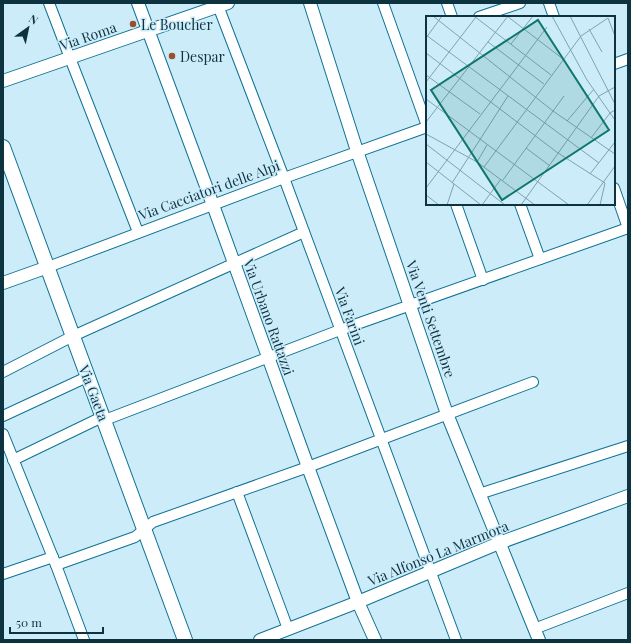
<svg xmlns="http://www.w3.org/2000/svg" width="631" height="643" viewBox="0 0 631 643" font-family="'Playfair Display',serif">
  <rect width="100%" height="100%" fill="#ccecfa"/>
  <g fill="none" stroke-linecap="round" stroke-linejoin="round">
    <g stroke="#0f7292" stroke-width="12">
      <g id="minor">
        <path d="M 49,3 L 70,58 L 138,232"/>
        <path d="M 217,3 L 284,178 L 456,640"/>
        <path d="M 383,3 L 427,126"/>
        <path d="M 447,3 L 452,17"/>
        <path d="M 549,3 L 554,17"/>
        <path d="M 479,17 L 520,3"/>
        <path d="M 614,64 L 628,59"/>
        <path d="M 614,188 L 628,228"/>
        <path d="M 456,204 L 483,280"/>
        <path d="M 520,204 L 540,259"/>
        <path d="M 48,267 L 284,178 L 427,127"/>
        <path d="M 3,372 L 73,336 L 304,232"/>
        <path d="M 3,416 L 87,377"/>
        <path d="M 3,434 L 56,565 L 84,640"/>
        <path d="M 13,460 L 98,419 L 110,418 L 340,330 L 628,228"/>
        <path d="M 237,492 L 288,629"/>
        <path d="M 479,494 L 628,446"/>
        <path d="M 56,565 L 135,537 L 153,522 L 308,467 L 533,382"/>
        <path d="M 3,574 L 53,557"/>
        <path d="M 534,629 L 628,593"/>
      </g>
    </g>
    <g stroke="#0f7292" stroke-width="14">
      <g id="tertiary">
        <path d="M 138,3 L 213,205 L 308,467 L 358,602 L 375,640"/>
        <path d="M 310,3 L 357,151 L 447,414 L 539,640"/>
        <path d="M 3,81 L 228,3"/>
        <path d="M 3,283 L 48,267"/>
        <path d="M 260,640 L 358,602 L 499,543 L 628,496"/>
      </g>
    </g>
    <g stroke="#0f7292" stroke-width="16">
      <path id="secondary" d="M 3,147 L 185,640"/>
    </g>
    <use href="#minor" stroke="#fff" stroke-width="10"/>
    <use href="#tertiary" stroke="#fff" stroke-width="12"/>
    <use href="#secondary" stroke="#fff" stroke-width="14"/>
  </g>
  <g fill="#98512b" stroke="#ccecfa" stroke-width="1.5">
    <circle cx="133" cy="24" r="4"/>
    <circle cx="172" cy="56" r="4"/>
  </g>
  <g text-anchor="middle" dominant-baseline="central" stroke-width="3" stroke-linejoin="round" paint-order="stroke">
    <g font-size="14" fill="#0d3240" stroke="#ccecfa" text-anchor="start">
      <text x="141" y="24">Le Boucher</text>
      <text x="180" y="56">Despar</text>
    </g>
    <g font-size="14" fill="#0d3240" stroke="#ccecfa">
      <text transform="translate(88 36) rotate(-19)">Via Roma</text>
      <text transform="translate(209 190) rotate(-20)">Via Cacciatori delle Alpi</text>
      <text transform="translate(350 316) rotate(70)">Via Farini</text>
      <text transform="translate(269 317) rotate(70)">Via Urbano Rattazzi</text>
      <text transform="translate(431 319) rotate(71)">Via Venti Settembre</text>
      <text transform="translate(94 393) rotate(69)">Via Gaeta</text>
      <text transform="translate(438 553) rotate(-22)">Via Alfonso La Marmora</text>
    </g>
  </g>
  <g transform="translate(426 16)">
    <rect width="189" height="189" fill="#ccecfa"/>
    <path fill="none" stroke="#80a2b0" stroke-width="1" d="M 7,0 L 127,95 L 189,138M 48,0 L 125,59M 81,0 L 137,43M 126,0 L 161,64 L 189,104M 144,0 L 189,88M 182,2 L 189,20M 163,13 L 176,36M 0,19 L 173,147M 0,22 L 16,0M 62,26 L 118,68M 85,28 L 107,0M 0,37 L 132,137 L 179,167 L 174,189M 0,59 L 54,98M 0,66 L 50,1M 0,83 L 143,189M 141,105 L 168,73M 0,106 L 82,0M 0,118 L 51,146 L 109,189M 165,122 L 184,97 L 189,94M 0,128 L 79,189M 100,132 L 124,150M 0,146 L 55,189M 51,146 L 61,129M 58,151 L 155,20 L 182,2M 164,158 L 189,126M 77,164 L 138,80M 26,167 L 82,80M 0,172 L 121,11M 0,179 L 13,189M 21,189 L 28,168M 56,189 L 75,163M 95,189 L 173,80 L 189,71M 161,189 L 189,150"/>
    <path fill="#0f766e" fill-opacity="0.15" stroke="#0f766e" stroke-width="2" d="M 112,4 L 183,114 L 76,184 L 5,74 Z"/>
    <rect width="189" height="189" fill="none" stroke="#0d3240" stroke-width="2"/>
  </g>
  <rect width="631" height="643" fill="none" stroke="#0d3240" stroke-width="8"/>
  <g transform="translate(28 28) rotate(33)" stroke="#ccecfa" stroke-width="3" paint-order="stroke">
  <path d="M0-3L7 15L0 10L-7 15Z" fill="#0d3240"/>
  <text y="-6" font-size="11" font-weight="bold" text-anchor="middle" fill="#0d3240">N</text>
  </g>
  <path d="M10 627v6h93v-6" fill="none" stroke="#0d3240" stroke-width="2"/>
  <text x="16" y="627" font-size="12" fill="#0d3240" stroke="#ccecfa" stroke-width="3" paint-order="stroke">50 m</text>
</svg>
